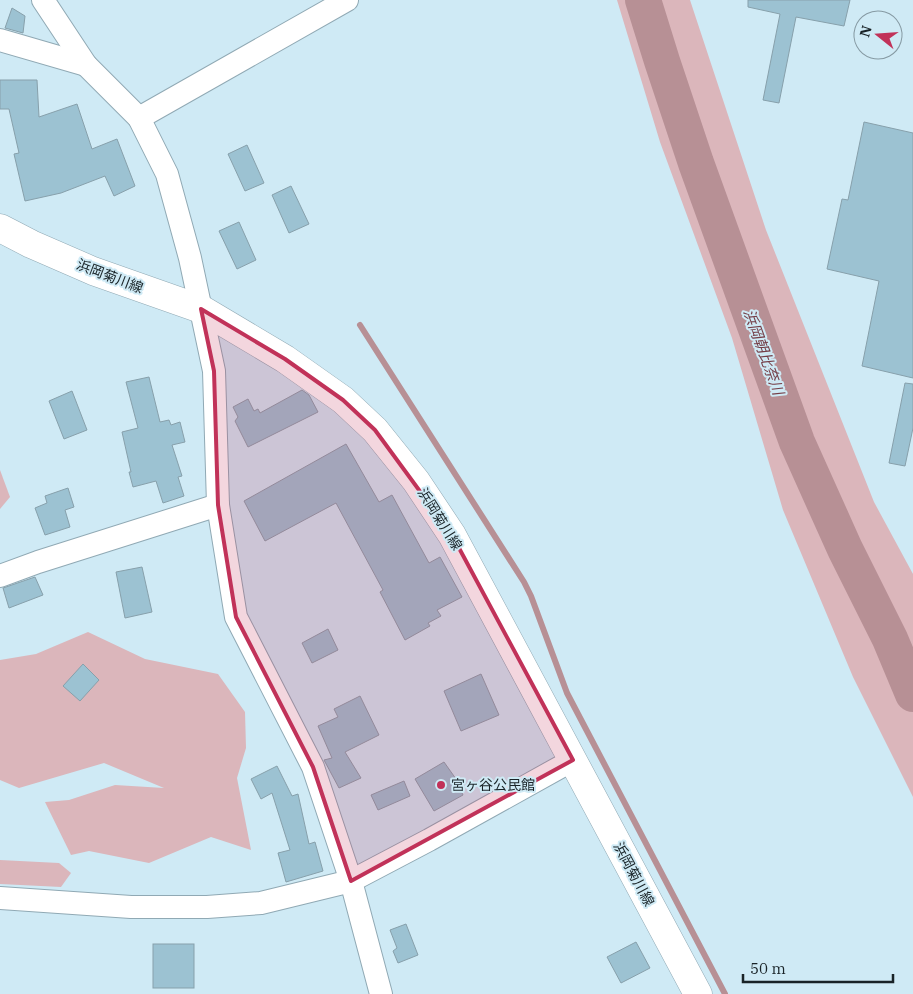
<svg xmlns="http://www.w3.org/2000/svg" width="913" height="994" viewBox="0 0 913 994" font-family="'IBM Plex Serif','Noto Sans JP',serif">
  <rect width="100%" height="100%" fill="#cfeaf5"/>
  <g fill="#dbb6bb">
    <path d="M 617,0 L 690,0 L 766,230 L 874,502 L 913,574 L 913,797 L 853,677 L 783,510 L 732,338 L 660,142 Z"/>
    <path d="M 0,470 L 10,497 L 0,509 Z"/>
    <path d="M 88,632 L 145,659 L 218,674 L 245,712 L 246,748 L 237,778 L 251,850 L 211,837 L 149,863 L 89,851 L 71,855 L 45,802 L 69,800 L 115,785 L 164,788 L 104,763 L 19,788 L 0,780 L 0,660 L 36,654 Z"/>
    <path d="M 0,860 L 59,863 L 71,873 L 61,887 L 0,884 Z"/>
  </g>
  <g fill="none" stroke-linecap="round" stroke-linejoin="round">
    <path stroke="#b79095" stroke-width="6" d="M 360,325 L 524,582 L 531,596 L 567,693 L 725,994"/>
    <path stroke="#b79095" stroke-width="36" d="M 643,0 L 662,61 L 696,163 L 797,442 L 845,549 L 890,639 L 913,694"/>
  </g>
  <g fill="#9cc2d2" stroke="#87a0ab">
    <path d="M 748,0 L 850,0 L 844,26 L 796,17 L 779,103 L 763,100 L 780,14 L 748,7 Z"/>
    <path d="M 12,8 L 25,16 L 23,33 L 5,28 Z"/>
    <path d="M 0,80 L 37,80 L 39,117 L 77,104 L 92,149 L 117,139 L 135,186 L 114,196 L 105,176 L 61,193 L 25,201 L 14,154 L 19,153 L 9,109 L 0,109 Z"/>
    <path d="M 864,122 L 913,133 L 913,378 L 862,366 L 879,281 L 827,269 L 842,199 L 848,200 Z"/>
    <path d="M 247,145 L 264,183 L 245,191 L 228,154 Z"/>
    <path d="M 291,186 L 309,224 L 289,233 L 272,195 Z"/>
    <path d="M 239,222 L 256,260 L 237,269 L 219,231 Z"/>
    <path d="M 149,377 L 160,422 L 169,420 L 171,425 L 180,422 L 185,442 L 172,445 L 182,476 L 178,477 L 184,496 L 163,503 L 156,481 L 133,487 L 129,472 L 131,472 L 122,432 L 138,428 L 126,382 Z"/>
    <path d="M 905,383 L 913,384 L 913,428 L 905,466 L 889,463 Z"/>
    <path d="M 302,390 L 309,395 L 318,412 L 248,447 L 235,421 L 238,417 L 233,407 L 248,399 L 254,411 L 258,409 L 260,413 Z"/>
    <path d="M 72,391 L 87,430 L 64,439 L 49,401 Z"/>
    <path d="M 346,444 L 379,502 L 392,495 L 429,563 L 440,557 L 462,597 L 437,610 L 441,616 L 428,623 L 430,626 L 405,640 L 380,592 L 383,590 L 336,503 L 265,541 L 244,501 Z"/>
    <path d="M 68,488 L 74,507 L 65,510 L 70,527 L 45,535 L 35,508 L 47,503 L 45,496 Z"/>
    <path d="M 142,567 L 152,612 L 125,618 L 116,572 Z"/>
    <path d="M 35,577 L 43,595 L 9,608 L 3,588 Z"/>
    <path d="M 328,629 L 338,650 L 312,663 L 302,643 Z"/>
    <path d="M 83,664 L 99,680 L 80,701 L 63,686 Z"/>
    <path d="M 481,674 L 499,715 L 461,731 L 444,691 Z"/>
    <path d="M 360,696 L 379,735 L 345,752 L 361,778 L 339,788 L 324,760 L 332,758 L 318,726 L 338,717 L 334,709 Z"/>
    <path d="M 444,762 L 461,786 L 459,787 L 463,795 L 434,811 L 415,779 Z"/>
    <path d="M 277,766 L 292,796 L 298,794 L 309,844 L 315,842 L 323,871 L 286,882 L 278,853 L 290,850 L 272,793 L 261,799 L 251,779 Z"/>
    <path d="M 404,781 L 410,796 L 378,810 L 371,795 Z"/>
    <path d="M 406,924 L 418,955 L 398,963 L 393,951 L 397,948 L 390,930 Z"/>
    <path d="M 636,942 L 650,968 L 621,983 L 607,957 Z"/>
    <rect x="153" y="944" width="41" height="44"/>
  </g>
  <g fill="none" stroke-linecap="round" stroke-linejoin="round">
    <g stroke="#90a9b4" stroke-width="24">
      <g id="minor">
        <path d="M 43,0 L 86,65 L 139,118 L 167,174 L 190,258 L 214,371 L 218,505 L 236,617 L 313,767 L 351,881 L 381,994"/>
        <path d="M 0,40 L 86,65"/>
        <path d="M 139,118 L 347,0"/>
        <path d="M 0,576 L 38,562 L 218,505"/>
        <path d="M 0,898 L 131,907 L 207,907 L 261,903 L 351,881 L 429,840 L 573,760"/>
      </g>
    </g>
    <g stroke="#90a9b4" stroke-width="29">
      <path id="major" d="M 0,228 L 31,244 L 93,271 L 201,309 L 285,359 L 343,400 L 375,430 L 416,481 L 452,535 L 698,994"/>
    </g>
    <use href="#minor" stroke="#fff" stroke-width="22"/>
    <use href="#major" stroke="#fff" stroke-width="28"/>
  </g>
  <path fill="#c13259" fill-opacity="0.2" stroke="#c13259" stroke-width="4" stroke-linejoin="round" d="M 201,309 L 285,359 L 343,400 L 375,430 L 452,535 L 573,760 L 351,881 L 313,767 L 236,617 L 218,505 L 214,371 Z"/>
  <circle fill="#c13259" stroke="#cfeaf5" stroke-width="2" cx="441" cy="785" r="5"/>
  <g text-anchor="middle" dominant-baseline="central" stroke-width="4" stroke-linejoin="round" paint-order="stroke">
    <g font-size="14" fill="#192327" stroke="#cfeaf5">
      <text transform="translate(110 276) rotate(21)">浜岡菊川線</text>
      <text transform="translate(440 519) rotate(58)">浜岡菊川線</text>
      <text transform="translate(634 874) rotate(62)">浜岡菊川線</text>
    </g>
    <g font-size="14" fill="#192327" stroke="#cfeaf5" text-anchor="start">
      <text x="451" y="785">宮ヶ谷公民館</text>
    </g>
    <g font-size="15" font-style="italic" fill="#743e47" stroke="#cfeaf5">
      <text transform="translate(764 352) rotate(70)">浜岡朝比奈川</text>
    </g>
  </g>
  <g transform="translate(878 35) rotate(287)"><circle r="24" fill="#cfeaf5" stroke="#869aa3"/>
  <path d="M0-4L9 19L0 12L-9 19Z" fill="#c13259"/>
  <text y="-8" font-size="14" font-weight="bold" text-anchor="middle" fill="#192327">N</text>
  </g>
  <path d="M743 974v8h150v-8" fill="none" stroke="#192327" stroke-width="2.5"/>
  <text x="750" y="974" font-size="15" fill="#192327" stroke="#cfeaf5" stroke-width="4" paint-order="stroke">50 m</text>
</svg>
